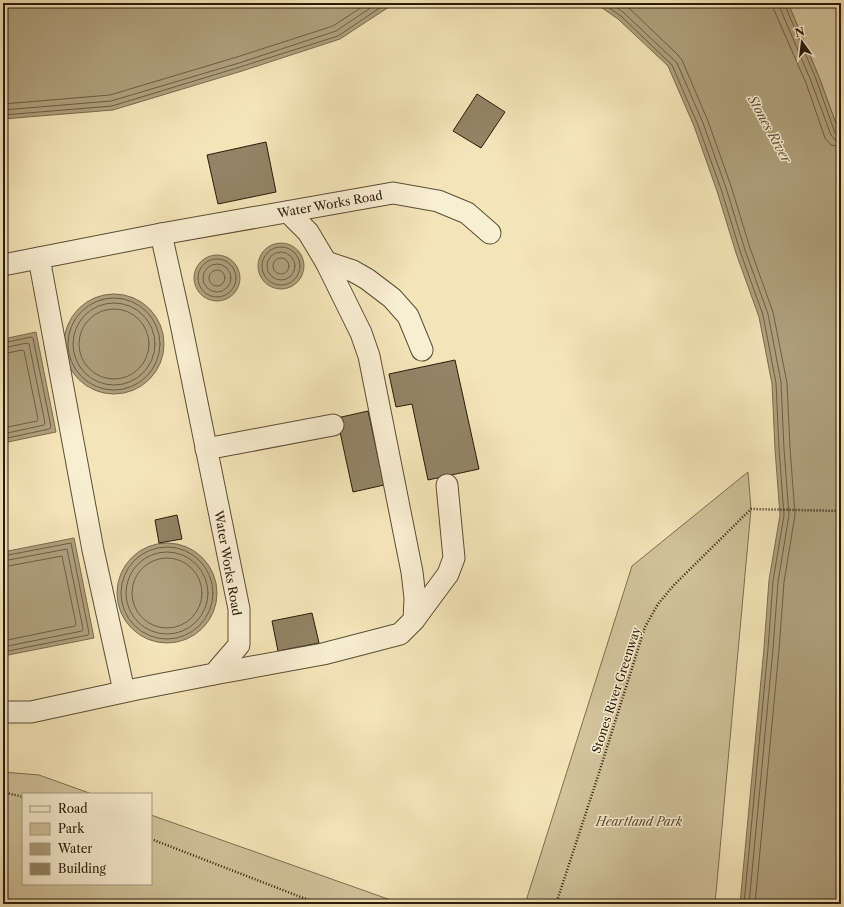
<svg xmlns="http://www.w3.org/2000/svg" width="844" height="907" viewBox="0 0 844 907" font-family="'Libre Caslon Text',serif">
  <rect width="100%" height="100%" fill="#f4e5b8"/>
  <filter id="stains"><feTurbulence type="fractalNoise" baseFrequency=".005" numOctaves="4"/><feColorMatrix values="0 0 0 0 .2 0 0 0 0 .09 0 0 0 0 .02 0 0 0 .5 -.17"/></filter>
  <radialGradient id="worn" r=".72"><stop offset=".6" stop-color="#630" stop-opacity="0"/><stop offset="1" stop-color="#630" stop-opacity=".3"/></radialGradient>
  <g fill="#d1c39b" stroke="#7c6f53">
    <path d="M 788,3 L 841,3 L 841,137 L 819,77 Z"/>
    <path d="M 748,472 L 751,509 L 715,904 L 525,904 L 632,566 Z"/>
    <path d="M 3,772 L 39,775 L 92,794 L 23,794 L 23,884 L 151,884 L 151,815 L 402,904 L 3,904 Z"/>
  </g>
  <g fill="#afa07d" stroke="#796b4f">
    <path d="M 3,3 L 395,3 L 340,39 L 242,71 L 113,110 L 3,119 Z"/>
    <path d="M 595,3 L 788,3 L 819,77 L 841,137 L 841,904 L 740,904 L 764,648 L 769,580 L 780,515 L 775,449 L 772,384 L 759,317 L 736,253 L 717,191 L 694,126 L 668,66 L 618,19 Z"/>
    <circle cx="281" cy="266" r="23"/>
    <circle cx="217" cy="278" r="23"/>
    <circle cx="114" cy="344" r="50"/>
    <path d="M 36,332 L 56,432 L 3,443 L 3,339 Z"/>
    <path d="M 74,538 L 94,638 L 3,656 L 3,552 Z"/>
    <circle cx="167" cy="593" r="50"/>
  </g>
  <g fill="none" stroke-linecap="round" stroke-linejoin="round">
    <g stroke="#6c5e44" stroke-width="1">
      <path d="M 602,3 L 621,16 L 672,65 L 698,125 L 721,189 L 740,251 L 763,315 L 776,383 L 779,449 L 784,515 L 773,581 L 768,649 L 744,904"/>
      <path d="M 611,3 L 624,13 L 677,63 L 703,123 L 726,188 L 745,250 L 768,314 L 781,382 L 784,449 L 789,515 L 778,582 L 773,649 L 749,904"/>
      <path d="M 621,3 L 629,8 L 678,55 L 682,60 L 708,121 L 731,186 L 750,248 L 773,312 L 787,383 L 790,448 L 795,515 L 784,582 L 779,650 L 755,904"/>
      <path d="M 773,3 L 774,10 L 806,83 L 825,138 L 831,145 L 841,147"/>
      <path d="M 779,3 L 780,8 L 811,81 L 831,135 L 835,140 L 841,141"/>
      <path d="M 784,3 L 816,79 L 835,133 L 838,136 L 841,136"/>
      <path d="M 3,104 L 110,95 L 237,57 L 333,26 L 368,3"/>
      <path d="M 3,110 L 111,101 L 239,63 L 336,31 L 378,3"/>
      <path d="M 3,115 L 112,106 L 240,67 L 338,36 L 387,3"/>
      <circle cx="281" cy="266" r="19"/>
      <circle cx="281" cy="266" r="14"/>
      <circle cx="281" cy="266" r="8"/>
      <circle cx="217" cy="278" r="19"/>
      <circle cx="217" cy="278" r="14"/>
      <circle cx="217" cy="278" r="8"/>
      <circle cx="114" cy="344" r="46"/>
      <circle cx="114" cy="344" r="41"/>
      <circle cx="114" cy="344" r="35"/>
      <path d="M 3,343 L 31,337 L 33,338 L 51,427 L 49,429 L 3,439"/>
      <path d="M 3,348 L 27,343 L 29,344 L 45,423 L 44,425 L 3,434"/>
      <path d="M 3,354 L 22,350 L 24,351 L 38,419 L 37,421 L 3,428"/>
      <circle cx="167" cy="593" r="46"/>
      <circle cx="167" cy="593" r="41"/>
      <path d="M 3,556 L 71,543 L 89,633 L 88,635 L 3,652"/>
      <circle cx="167" cy="593" r="35"/>
      <path d="M 3,561 L 67,549 L 83,629 L 82,631 L 3,647"/>
      <path d="M 3,567 L 62,556 L 76,624 L 75,626 L 3,641"/>
    </g>
  </g>
  <g fill="#928465" stroke="#281b0b">
    <path d="M 477,94 L 505,112 L 481,148 L 453,131 Z"/>
    <path d="M 266,142 L 276,192 L 218,204 L 207,155 Z"/>
    <path d="M 455,360 L 479,469 L 428,480 L 412,404 L 396,407 L 389,374 Z"/>
    <path d="M 368,411 L 384,485 L 353,492 L 337,418 Z"/>
    <path d="M 177,515 L 182,539 L 159,543 L 155,520 Z"/>
    <path d="M 312,613 L 319,643 L 278,651 L 272,621 Z"/>
  </g>
  <g fill="none" stroke-linecap="round" stroke-linejoin="round">
    <g stroke="#5b4e36" stroke-width="23">
      <g id="minor">
        <path d="M 39,258 L 93,550 L 124,691"/>
        <path d="M 326,262 L 353,271 L 367,279 L 392,298 L 408,316 L 422,350"/>
        <path d="M 3,265 L 161,234 L 393,193 L 438,201 L 467,213 L 490,233"/>
        <path d="M 206,449 L 333,425"/>
        <path d="M 414,620 L 448,574 L 454,558 L 447,485"/>
        <path d="M 214,674 L 323,654 L 400,634 L 414,620 L 415,598 L 412,572 L 369,356 L 361,333 L 326,262 L 308,232 L 288,212"/>
        <path d="M 3,712 L 31,712 L 137,689 L 214,674 L 239,645 L 239,609 L 180,319 L 161,234"/>
      </g>
    </g>
    <g stroke="#281b0b" stroke-width="2.5" stroke-dasharray="1 2" stroke-linecap="butt">
      <path d="M 3,792 L 23,797"/>
      <path d="M 151,839 L 319,904"/>
      <path d="M 556,904 L 598,776 L 645,627 L 658,604 L 674,585 L 751,509 L 841,511"/>
    </g>
    <use href="#minor" stroke="#f8eed1" stroke-width="21"/>
  </g>
  <g text-anchor="middle" dominant-baseline="central" stroke-width="3" stroke-linejoin="round" paint-order="stroke">
    <g font-size="12" fill="#281b0b" stroke="#f8eed1">
      <text transform="translate(330 204) rotate(-10)">Water Works Road</text>
      <text transform="translate(228 563) rotate(80)">Water Works Road</text>
      <text transform="translate(616 690) rotate(-72)">Stones River Greenway</text>
    </g>
    <g font-size="12" font-style="italic" fill="#5b4d36" stroke="#f8eed1">
      <text x="639" y="821">Heartland Park</text>
    </g>
    <g font-size="13" font-style="italic" fill="#5e5039" stroke="#f8eed1">
      <text transform="translate(770 129) rotate(61)">Stones River</text>
    </g>
  </g>
  <rect width="844" height="907" fill="none" stroke="#f4e5b8" stroke-width="16"/>
  <rect x="4" y="4" width="836" height="899" fill="none" stroke="#281b0b" stroke-width="2"/>
  <rect x="8" y="8" width="828" height="891" fill="none" stroke="#281b0b"/>
  <rect x="22" y="793" width="130" height="92" fill="#f8eed1" stroke="#a59a82"/>
  <rect x="30" y="806" width="20" height="6" fill="#f8eed1" stroke="#a59a82"/>
  <text x="58" y="813" font-size="12" fill="#281b0b">Road</text>
  <rect x="30" y="823" width="20" height="12" fill="#d1c39b" stroke="#a59a82"/>
  <text x="58" y="833" font-size="12" fill="#281b0b">Park</text>
  <rect x="30" y="843" width="20" height="12" fill="#afa07d" stroke="#a59a82"/>
  <text x="58" y="853" font-size="12" fill="#281b0b">Water</text>
  <rect x="30" y="863" width="20" height="12" fill="#928465" stroke="#a59a82"/>
  <text x="58" y="873" font-size="12" fill="#281b0b">Building</text>
  <g transform="translate(802 42) rotate(346)" stroke="#f8eed1" stroke-width="3" paint-order="stroke">
  <path d="M0-3L7 15L0 10L-7 15Z" fill="#281b0b"/>
  <text y="-6" font-size="11" font-weight="bold" text-anchor="middle" fill="#281b0b">N</text>
  </g>
  <rect width="100%" height="100%" filter="url(#stains)"/>
  <rect width="100%" height="100%" fill="url(#worn)"/>
</svg>
